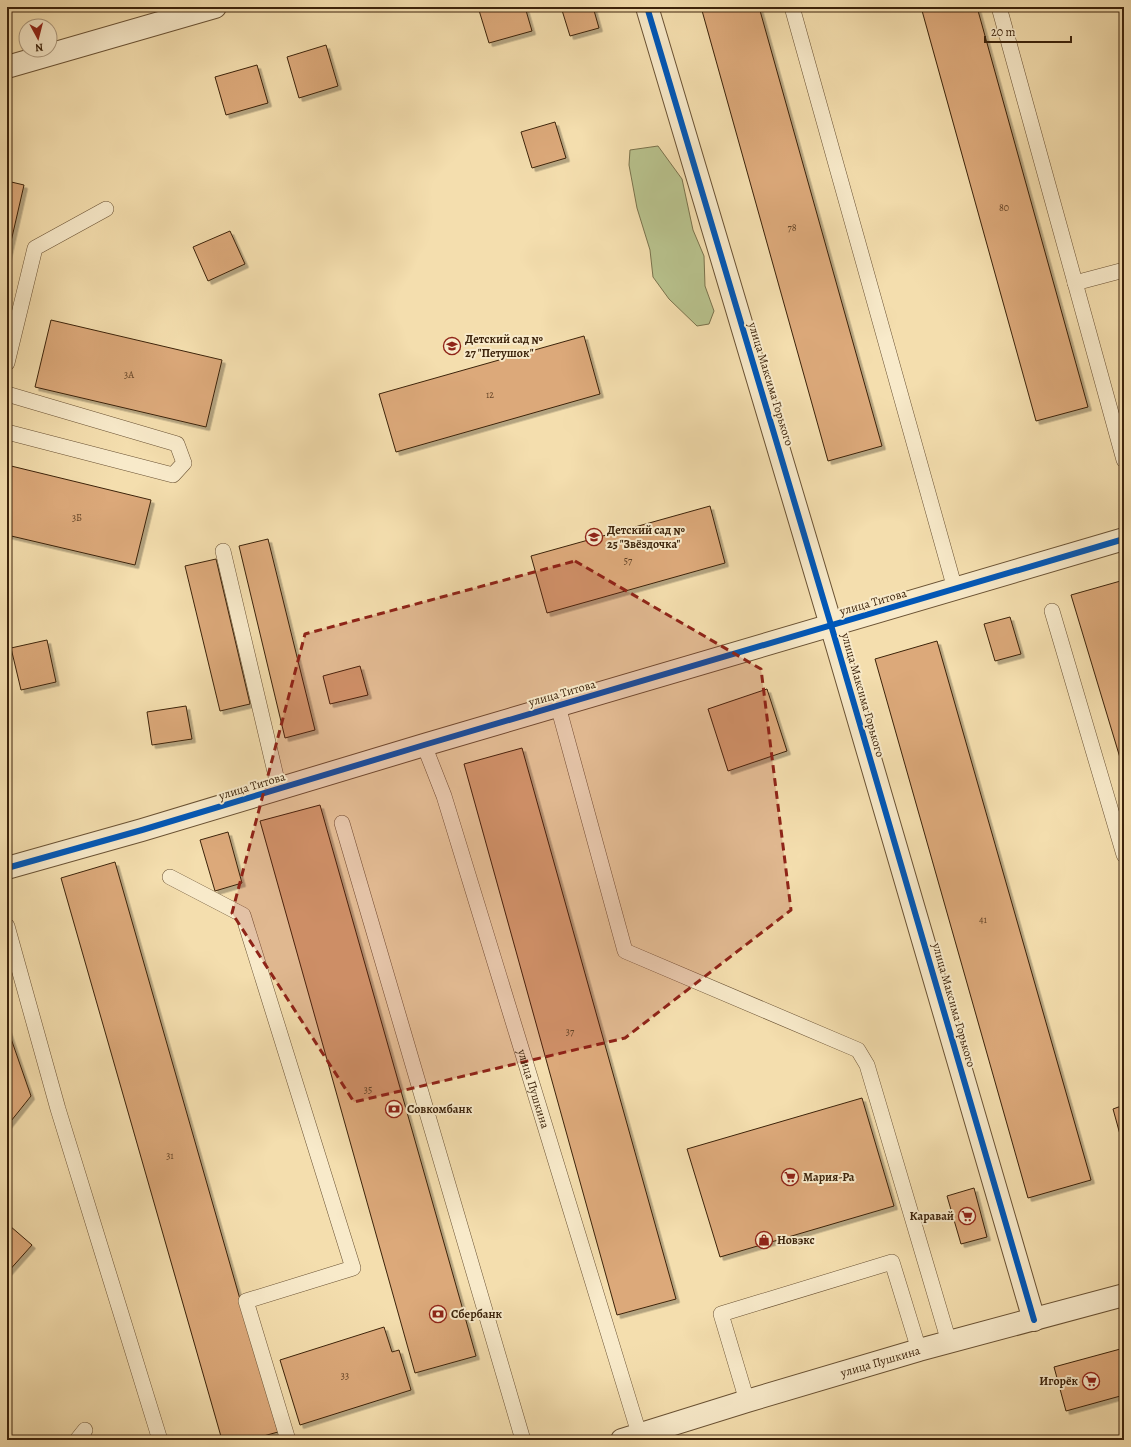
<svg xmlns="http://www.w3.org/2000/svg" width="1131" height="1447" viewBox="0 0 1131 1447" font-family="Alegreya,serif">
  <defs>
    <filter id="shadow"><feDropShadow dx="3.5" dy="3.5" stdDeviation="0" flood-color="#0004"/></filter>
  </defs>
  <rect width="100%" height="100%" fill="#f4deae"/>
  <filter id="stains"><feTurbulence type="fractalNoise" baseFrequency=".005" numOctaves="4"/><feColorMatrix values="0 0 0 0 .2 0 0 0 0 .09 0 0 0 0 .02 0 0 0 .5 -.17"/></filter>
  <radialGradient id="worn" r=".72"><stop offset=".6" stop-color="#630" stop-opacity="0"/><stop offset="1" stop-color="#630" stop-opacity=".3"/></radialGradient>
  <path fill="#b8c28d" stroke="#7a724c" d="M 658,146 L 682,179 L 693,230 L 704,256 L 705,286 L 714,311 L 709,324 L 697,326 L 669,299 L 653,277 L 650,250 L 637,208 L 629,165 L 630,150 Z"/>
  <g fill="#dca97a" stroke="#3c230b" filter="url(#shadow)">
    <path d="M 478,7 L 525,7 L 532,31 L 489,43 Z"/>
    <path d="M 561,7 L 593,7 L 599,28 L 570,36 Z"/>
    <path d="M 701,7 L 759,7 L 882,446 L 828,461 Z"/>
    <path d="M 921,7 L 977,7 L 1088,407 L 1036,421 Z"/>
    <path d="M 326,45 L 338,86 L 299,98 L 287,57 Z"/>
    <path d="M 257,65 L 268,103 L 226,115 L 215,77 Z"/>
    <path d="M 555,122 L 566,158 L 532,168 L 521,132 Z"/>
    <path d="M 7,181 L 24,185 L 7,259 Z"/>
    <path d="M 230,231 L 245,264 L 208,281 L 193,247 Z"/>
    <path d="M 51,320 L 222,360 L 206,427 L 35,387 Z"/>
    <path d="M 584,336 L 600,394 L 396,452 L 379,394 Z"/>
    <path d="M 7,465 L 151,500 L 135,565 L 7,535 Z"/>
    <path d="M 710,506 L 725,563 L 547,613 L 531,556 Z"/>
    <path d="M 268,539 L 315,730 L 285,738 L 239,546 Z"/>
    <path d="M 216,559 L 250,704 L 220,711 L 185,566 Z"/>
    <path d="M 1124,580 L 1124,771 L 1071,595 Z"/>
    <path d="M 1010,617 L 1021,654 L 995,661 L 984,624 Z"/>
    <path d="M 47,640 L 56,682 L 21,690 L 11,648 Z"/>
    <path d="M 937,641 L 1091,1180 L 1028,1198 L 875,659 Z"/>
    <path d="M 360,666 L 368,695 L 330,704 L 323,676 Z"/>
    <path d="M 767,689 L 787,751 L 728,771 L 708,709 Z"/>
    <path d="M 186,706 L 192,739 L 152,745 L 147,712 Z"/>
    <path d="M 522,748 L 676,1299 L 617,1315 L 464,764 Z"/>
    <path d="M 320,805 L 476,1356 L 415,1373 L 260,821 Z"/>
    <path d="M 228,832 L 242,883 L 215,891 L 200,840 Z"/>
    <path d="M 115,862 L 278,1432 L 249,1440 L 222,1440 L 61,878 Z"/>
    <path d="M 7,1027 L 31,1096 L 7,1126 Z"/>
    <path d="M 862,1098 L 894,1206 L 720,1257 L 687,1149 Z"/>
    <path d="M 1124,1105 L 1124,1149 L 1113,1109 Z"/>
    <path d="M 974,1188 L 987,1237 L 961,1244 L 947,1196 Z"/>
    <path d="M 10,1226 L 32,1245 L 7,1273 L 7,1230 Z"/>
    <path d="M 384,1327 L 392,1352 L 399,1350 L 411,1390 L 300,1425 L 280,1360 Z"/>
    <path d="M 1124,1348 L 1124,1395 L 1066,1411 L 1054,1367 Z"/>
  </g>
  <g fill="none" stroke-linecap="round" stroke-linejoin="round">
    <g stroke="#6a5234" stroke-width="16">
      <g id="service">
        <path d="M 792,7 L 955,589"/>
        <path d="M 999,7 L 1124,460"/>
        <path d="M 1075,283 L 1124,270"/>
        <path d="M 7,363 L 35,248 L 106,209"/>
        <path d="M 7,394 L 177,444 L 184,463 L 173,475 L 7,432"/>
        <path d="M 223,551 L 279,789"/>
        <path d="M 1052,611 L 1124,855"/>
        <path d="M 558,706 L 625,951 L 858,1050 L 867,1065 L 949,1342"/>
        <path id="s1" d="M 424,745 L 444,796 L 641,1440"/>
        <path d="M 342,823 L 523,1440"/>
        <path d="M 170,877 L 243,915 L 353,1268 L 246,1301 L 288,1440"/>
        <path d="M 7,926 L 58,1109 L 160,1440"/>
        <path d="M 747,1401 L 721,1314 L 892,1262 L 919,1350"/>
        <path d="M 77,1440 L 85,1430"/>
      </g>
    </g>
    <g stroke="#6a5234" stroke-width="24">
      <g id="minor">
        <path d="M 647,7 L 831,625 L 1034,1320"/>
        <path d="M 7,67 L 215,7"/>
        <path d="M 7,868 L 142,830 L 424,745 L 1124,539"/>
      </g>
    </g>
    <g stroke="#6a5234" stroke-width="24">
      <g id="tertiary">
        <path id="s2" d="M 622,1440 L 747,1401 L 919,1350 L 1124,1295"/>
      </g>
    </g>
    <use href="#service" stroke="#f8eaca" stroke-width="15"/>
    <use href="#minor" stroke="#f8eaca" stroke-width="22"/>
    <use href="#tertiary" stroke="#f8eaca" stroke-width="22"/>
    <g stroke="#f8eaca" stroke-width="8">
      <g id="cycleway">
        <path d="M 647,7 L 831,625 L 1034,1320"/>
        <path d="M 7,868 L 142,830 L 424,745 L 1124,539"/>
      </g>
    </g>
    <use href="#cycleway" stroke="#0057b8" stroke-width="6"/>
  </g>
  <path fill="#8f2418" fill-opacity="0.2" stroke="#8f2418" stroke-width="3" stroke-dasharray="8 5" stroke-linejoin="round" d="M 575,561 L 761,669 L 791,910 L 625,1038 L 354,1102 L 232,913 L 305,634 Z"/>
  <defs>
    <g id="school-ring" transform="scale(0.9)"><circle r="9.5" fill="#f8eaca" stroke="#8f2418" stroke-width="1.5"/><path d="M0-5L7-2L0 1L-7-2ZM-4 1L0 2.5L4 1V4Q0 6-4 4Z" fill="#8f2418"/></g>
    <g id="bank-ring" transform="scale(0.9)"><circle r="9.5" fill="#f8eaca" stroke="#8f2418" stroke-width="1.5"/><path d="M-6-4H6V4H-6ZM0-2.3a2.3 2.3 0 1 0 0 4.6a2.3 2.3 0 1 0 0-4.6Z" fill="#8f2418"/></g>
    <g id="supermarket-ring" transform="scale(0.9)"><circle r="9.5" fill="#f8eaca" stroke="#8f2418" stroke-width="1.5"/><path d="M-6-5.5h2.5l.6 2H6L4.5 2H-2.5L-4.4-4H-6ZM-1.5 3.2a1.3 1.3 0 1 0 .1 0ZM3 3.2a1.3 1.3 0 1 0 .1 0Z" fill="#8f2418"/></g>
    <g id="shop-ring" transform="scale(0.9)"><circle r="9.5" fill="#f8eaca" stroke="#8f2418" stroke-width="1.5"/><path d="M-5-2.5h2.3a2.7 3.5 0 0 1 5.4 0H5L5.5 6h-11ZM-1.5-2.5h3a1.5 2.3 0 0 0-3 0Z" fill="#8f2418"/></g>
  </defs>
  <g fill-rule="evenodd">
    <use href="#school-ring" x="452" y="346"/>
    <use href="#school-ring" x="594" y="537"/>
    <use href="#bank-ring" x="394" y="1109"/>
    <use href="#supermarket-ring" x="790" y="1177"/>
    <use href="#supermarket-ring" x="967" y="1216"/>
    <use href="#shop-ring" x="764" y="1240"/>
    <use href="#bank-ring" x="438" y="1314"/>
    <use href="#supermarket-ring" x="1091" y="1381"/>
  </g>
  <g text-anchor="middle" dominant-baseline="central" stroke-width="4" stroke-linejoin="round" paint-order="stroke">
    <g font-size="10" fill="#644427">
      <text x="1004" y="207">80</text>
      <text x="792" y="227">78</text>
      <text x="129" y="374">3А</text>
      <text x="490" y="394">12</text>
      <text x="77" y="517">3Б</text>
      <text x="628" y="560">57</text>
      <text x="983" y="919">41</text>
      <text x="570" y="1031">37</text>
      <text x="368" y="1089">35</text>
      <text x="170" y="1155">31</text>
      <text x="345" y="1375">33</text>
    </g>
    <g font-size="12" font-weight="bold" fill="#3c230b" stroke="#f8eaca" text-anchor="start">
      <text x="465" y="339">Детский сад №<tspan x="465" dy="14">27 "Петушок"</tspan></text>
      <text x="607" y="530">Детский сад №<tspan x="607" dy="14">25 "Звёздочка"</tspan></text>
      <text x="407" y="1109">Совкомбанк</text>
      <text x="803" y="1177">Мария-Ра</text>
      <text x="954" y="1216" text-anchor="end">Каравай</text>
      <text x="777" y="1240">Новэкс</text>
      <text x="451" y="1314">Сбербанк</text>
      <text x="1078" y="1381" text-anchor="end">Игорёк</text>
    </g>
    <g font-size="12" fill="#3c230b" stroke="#f8eaca">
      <text transform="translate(771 384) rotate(73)">улица Максима Горького</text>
      <text transform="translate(873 602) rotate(-16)">улица Титова</text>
      <text transform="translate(562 693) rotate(-16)">улица Титова</text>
      <text transform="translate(863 695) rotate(74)">улица Максима Горького</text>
      <text transform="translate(252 786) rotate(-17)">улица Титова</text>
      <text transform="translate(954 1005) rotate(74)">улица Максима Горького</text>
      <text stroke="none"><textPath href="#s1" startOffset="361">улица Пушкина</textPath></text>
      <text stroke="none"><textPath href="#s2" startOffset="270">улица Пушкина</textPath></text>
    </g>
  </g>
  <rect width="1131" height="1447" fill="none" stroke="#f4deae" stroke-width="24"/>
  <rect x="8" y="8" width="1115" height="1431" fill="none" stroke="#3c230b" stroke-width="2"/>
  <rect x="12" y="12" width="1107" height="1423" fill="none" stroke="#3c230b"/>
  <g transform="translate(38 38) rotate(173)"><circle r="19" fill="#f8eaca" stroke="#ad9a7e"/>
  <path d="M0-3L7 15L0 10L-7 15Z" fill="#8f2418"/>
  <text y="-6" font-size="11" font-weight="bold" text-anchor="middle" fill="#3c230b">N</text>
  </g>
  <path d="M985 36v6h86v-6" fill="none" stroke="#3c230b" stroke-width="2"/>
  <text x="991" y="36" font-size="12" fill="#3c230b" stroke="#f8eaca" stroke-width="3" paint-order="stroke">20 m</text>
  <rect width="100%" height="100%" filter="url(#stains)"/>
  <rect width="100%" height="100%" fill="url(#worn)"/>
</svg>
